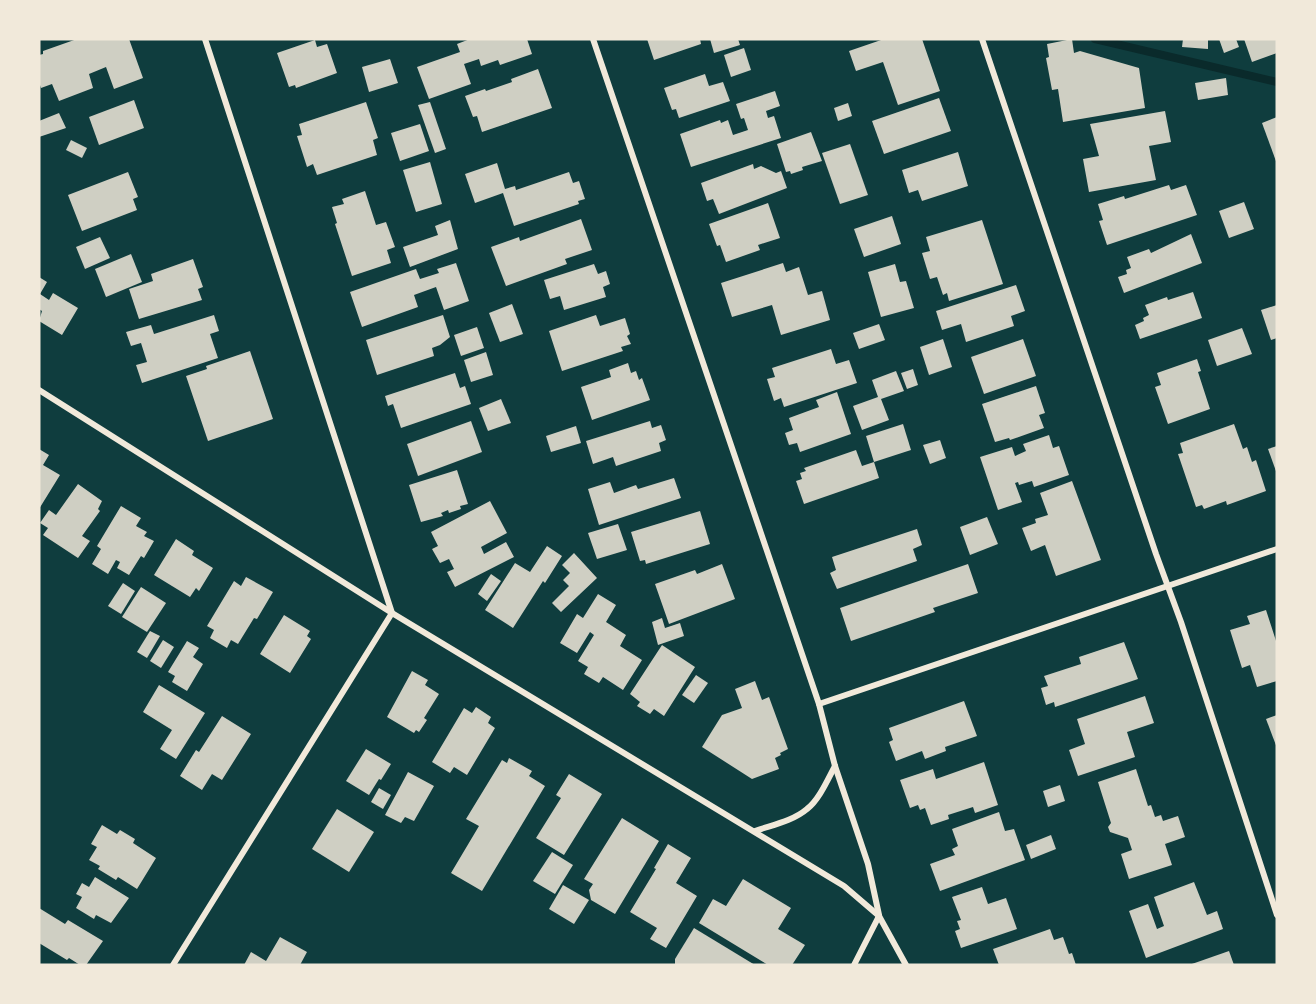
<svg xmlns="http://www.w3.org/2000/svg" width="1316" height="1004" viewBox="0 0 1316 1004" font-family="'DM Sans',sans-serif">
  <rect width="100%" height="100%" fill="#0f3d3e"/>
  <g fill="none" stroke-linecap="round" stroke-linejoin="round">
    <path stroke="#0a2a2b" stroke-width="8" d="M 1095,39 L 1277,82"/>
  </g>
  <g fill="#cfcfc3">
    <path d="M 77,39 L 129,39 L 143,78 L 114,89 L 106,67 L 89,74 L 93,88 L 59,101 L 52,84 L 41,88 L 39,82 L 39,55 L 43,54 L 43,51 Z"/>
    <path d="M 470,39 L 527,39 L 532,54 L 500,65 L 498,60 L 481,66 L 479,59 L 464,64 L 471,84 L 429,99 L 417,67 L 460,52 L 457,44 Z"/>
    <path d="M 647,39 L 700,39 L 701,44 L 654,60 Z"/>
    <path d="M 710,39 L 738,39 L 740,45 L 714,53 Z"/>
    <path d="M 884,39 L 922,39 L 940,91 L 898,105 L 883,62 L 856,71 L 849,51 Z"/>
    <path d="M 1072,39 L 1074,53 L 1080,51 L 1139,68 L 1145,108 L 1063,122 L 1058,89 L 1052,90 L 1046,58 L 1049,57 L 1047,44 Z"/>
    <path d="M 1183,39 L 1208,39 L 1208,49 L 1182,47 Z"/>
    <path d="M 1219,39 L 1236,39 L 1239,47 L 1224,53 Z"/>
    <path d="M 1244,39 L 1277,39 L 1277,53 L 1252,62 Z"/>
    <path d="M 315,40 L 317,47 L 327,44 L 337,73 L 296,88 L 295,85 L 289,87 L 277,53 Z"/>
    <path d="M 744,48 L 751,70 L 731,77 L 724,55 Z"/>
    <path d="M 390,59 L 398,83 L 369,92 L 362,67 Z"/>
    <path d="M 538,69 L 552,108 L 482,132 L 477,116 L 473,117 L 465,96 L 485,89 L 486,91 L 512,82 L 511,79 Z"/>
    <path d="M 705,74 L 709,86 L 723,82 L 730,101 L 679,118 L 676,109 L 672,110 L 664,88 Z"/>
    <path d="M 1226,78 L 1228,95 L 1198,100 L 1195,83 Z"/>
    <path d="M 775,91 L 780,106 L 766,111 L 768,118 L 774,116 L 781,138 L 691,167 L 680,134 L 720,120 L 721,123 L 728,120 L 733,135 L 748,130 L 744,118 L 741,119 L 736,104 Z"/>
    <path d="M 939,98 L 951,131 L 884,154 L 872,121 Z"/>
    <path d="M 134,100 L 144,128 L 99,145 L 89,117 Z"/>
    <path d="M 366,102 L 378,138 L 373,140 L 377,155 L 317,175 L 313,164 L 307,167 L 297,136 L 302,135 L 299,124 Z"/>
    <path d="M 430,102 L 446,149 L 435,153 L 418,105 Z"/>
    <path d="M 848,103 L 852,116 L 838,121 L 834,108 Z"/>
    <path d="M 1165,111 L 1171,142 L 1149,146 L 1156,180 L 1089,192 L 1083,159 L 1099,156 L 1090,124 Z"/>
    <path d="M 59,113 L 66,128 L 39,137 L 39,121 Z"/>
    <path d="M 1277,117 L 1277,164 L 1262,123 Z"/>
    <path d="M 420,124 L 429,151 L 400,161 L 391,133 Z"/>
    <path d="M 811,132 L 822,161 L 802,167 L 803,170 L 791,174 L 790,171 L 786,172 L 777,144 Z"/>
    <path d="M 71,140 L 87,148 L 82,158 L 66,150 Z"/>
    <path d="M 850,144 L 868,195 L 840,204 L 822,153 Z"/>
    <path d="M 958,152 L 968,186 L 922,201 L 918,190 L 909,193 L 902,170 Z"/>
    <path d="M 430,162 L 442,204 L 416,212 L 403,170 Z"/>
    <path d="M 497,163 L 505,189 L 515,186 L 516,190 L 569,172 L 573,183 L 579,181 L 585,199 L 578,201 L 579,204 L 514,226 L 503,193 L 475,203 L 465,174 Z"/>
    <path d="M 753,164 L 754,169 L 761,166 L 776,173 L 781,171 L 787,188 L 719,214 L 713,199 L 707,201 L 701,183 Z"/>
    <path d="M 128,172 L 138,197 L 133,199 L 137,210 L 82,231 L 68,195 Z"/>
    <path d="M 1169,185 L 1171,190 L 1186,185 L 1197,215 L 1107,245 L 1099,221 L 1103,220 L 1098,204 L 1124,196 L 1125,199 Z"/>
    <path d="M 365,191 L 376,225 L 386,222 L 395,247 L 387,250 L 391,263 L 352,276 L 335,224 L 337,223 L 332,207 L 344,204 L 342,199 Z"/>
    <path d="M 1244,202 L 1254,229 L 1229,238 L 1219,211 Z"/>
    <path d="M 768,203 L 780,238 L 758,245 L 760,250 L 726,262 L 720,245 L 717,246 L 709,224 Z"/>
    <path d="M 892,216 L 901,244 L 864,257 L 854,229 Z"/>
    <path d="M 581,219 L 592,250 L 565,259 L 567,264 L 506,286 L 491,247 L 519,237 L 520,241 Z"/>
    <path d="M 450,220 L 458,249 L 410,267 L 403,247 L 438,235 L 435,226 Z"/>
    <path d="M 982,220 L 1003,284 L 949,301 L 947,293 L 943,295 L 937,277 L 930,279 L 922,253 L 930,251 L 926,237 Z"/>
    <path d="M 1191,234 L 1202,263 L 1124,293 L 1118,277 L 1127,274 L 1126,270 L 1131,268 L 1127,257 L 1149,249 L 1151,253 Z"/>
    <path d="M 100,237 L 110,258 L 85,269 L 76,247 Z"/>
    <path d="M 131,254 L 142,282 L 106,297 L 95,269 Z"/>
    <path d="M 193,259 L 203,287 L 198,289 L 202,300 L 139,319 L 129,289 L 153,281 L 151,274 Z"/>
    <path d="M 456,263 L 469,301 L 444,310 L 436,287 L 414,295 L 418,307 L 362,327 L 350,292 L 416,269 L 420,279 L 439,273 L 437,269 Z"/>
    <path d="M 783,263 L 786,272 L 799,267 L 808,295 L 822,291 L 830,320 L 781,335 L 772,305 L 732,317 L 721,283 Z"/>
    <path d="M 594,264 L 598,274 L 606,271 L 610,284 L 603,287 L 606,297 L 564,310 L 560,296 L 550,299 L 544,280 Z"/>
    <path d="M 895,264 L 900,282 L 906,281 L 914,308 L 881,317 L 868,272 Z"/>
    <path d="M 39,277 L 47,282 L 40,294 L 49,300 L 53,293 L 78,308 L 62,335 L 39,321 L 42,311 L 39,309 Z"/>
    <path d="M 1016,285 L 1025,311 L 1011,316 L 1014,326 L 966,342 L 961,324 L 942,330 L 936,311 Z"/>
    <path d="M 1193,292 L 1202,318 L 1140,339 L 1135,325 L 1144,321 L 1143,318 L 1149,315 L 1145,305 L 1167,297 L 1168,300 Z"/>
    <path d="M 512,304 L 523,334 L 500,342 L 489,313 Z"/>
    <path d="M 1277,305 L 1277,338 L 1271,340 L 1261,310 Z"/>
    <path d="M 214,315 L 219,331 L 210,334 L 218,358 L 142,383 L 136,365 L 147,362 L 141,343 L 131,346 L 126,332 L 151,325 L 154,334 Z"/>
    <path d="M 443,315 L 450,337 L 440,345 L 432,348 L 434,356 L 377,375 L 366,340 Z"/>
    <path d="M 596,315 L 600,326 L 625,318 L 630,334 L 627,336 L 631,344 L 621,347 L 623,351 L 562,371 L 549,331 Z"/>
    <path d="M 879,324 L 885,340 L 859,349 L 853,333 Z"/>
    <path d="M 477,327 L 484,348 L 461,356 L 454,335 Z"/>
    <path d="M 1242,328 L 1252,354 L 1217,366 L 1208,340 Z"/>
    <path d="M 943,339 L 952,367 L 929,375 L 920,347 Z"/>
    <path d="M 1023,339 L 1036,376 L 984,394 L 971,357 Z"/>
    <path d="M 831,349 L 836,364 L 849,360 L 857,383 L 784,407 L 781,398 L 774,401 L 767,379 L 775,377 L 772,368 Z"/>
    <path d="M 250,351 L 273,419 L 208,441 L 186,376 L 207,369 L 206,366 Z"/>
    <path d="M 486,352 L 493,375 L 471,382 L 464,360 Z"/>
    <path d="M 1197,359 L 1201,371 L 1198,372 L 1210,409 L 1168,424 L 1155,387 L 1161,385 L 1157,373 Z"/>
    <path d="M 628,363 L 631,373 L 636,371 L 639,380 L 642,378 L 650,400 L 592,420 L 581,387 L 611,377 L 609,370 Z"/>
    <path d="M 913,369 L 918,385 L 907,389 L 901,373 Z"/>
    <path d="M 896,371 L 904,391 L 881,399 L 889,420 L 862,430 L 853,406 L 878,397 L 872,380 Z"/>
    <path d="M 455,373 L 460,388 L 465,386 L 471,404 L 401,428 L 393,404 L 388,406 L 385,396 Z"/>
    <path d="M 1036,386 L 1045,413 L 1039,415 L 1044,428 L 1010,440 L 1009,438 L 995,442 L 982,404 Z"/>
    <path d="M 837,392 L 851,434 L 800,452 L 797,443 L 789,445 L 785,433 L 793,430 L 789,418 L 819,407 L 816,400 Z"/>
    <path d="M 501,399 L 511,423 L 488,431 L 479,408 Z"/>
    <path d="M 471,421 L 482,452 L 418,476 L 407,444 Z"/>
    <path d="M 650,421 L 652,428 L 661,425 L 666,440 L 659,443 L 661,451 L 616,466 L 613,457 L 593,464 L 586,441 Z"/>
    <path d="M 903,424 L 911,450 L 874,462 L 866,436 Z"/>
    <path d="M 1234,424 L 1243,449 L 1247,447 L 1252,462 L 1256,460 L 1266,491 L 1227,505 L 1226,501 L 1204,509 L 1202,505 L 1196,507 L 1178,454 L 1183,453 L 1180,443 Z"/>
    <path d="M 576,426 L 581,443 L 551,452 L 546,436 Z"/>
    <path d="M 1049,435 L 1053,448 L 1059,446 L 1069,475 L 1034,487 L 1032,481 L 1019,485 L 1018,482 L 1015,483 L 1022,502 L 998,510 L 980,457 L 1012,447 L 1015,456 L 1026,451 L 1023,444 Z"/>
    <path d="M 940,440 L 946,458 L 930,464 L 923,445 Z"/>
    <path d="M 1277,446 L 1277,474 L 1268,449 Z"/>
    <path d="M 39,449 L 49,455 L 43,465 L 60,475 L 39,509 Z"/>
    <path d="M 856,450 L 862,466 L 874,462 L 879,478 L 804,504 L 796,481 L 802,479 L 800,473 L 806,471 L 804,468 Z"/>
    <path d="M 457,470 L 468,504 L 460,506 L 461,509 L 449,513 L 448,510 L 441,513 L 443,516 L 421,522 L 409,485 Z"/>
    <path d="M 674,478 L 681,498 L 599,525 L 588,489 L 610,482 L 614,493 L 636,485 L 638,489 Z"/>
    <path d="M 1072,481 L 1101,560 L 1056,576 L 1045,545 L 1031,551 L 1022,528 L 1036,523 L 1035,519 L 1048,515 L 1040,493 Z"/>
    <path d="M 78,484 L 102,501 L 98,509 L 100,511 L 82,536 L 90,541 L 78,558 L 43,535 L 48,528 L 40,523 L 49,510 L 56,515 Z"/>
    <path d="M 490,501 L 507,533 L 481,547 L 484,554 L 506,542 L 514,557 L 455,587 L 447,572 L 454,569 L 449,559 L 440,563 L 432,549 L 438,546 L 431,532 Z"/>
    <path d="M 121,506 L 141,518 L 136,526 L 147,532 L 144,536 L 154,541 L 144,558 L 141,556 L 129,575 L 117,568 L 120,562 L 116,560 L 108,574 L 92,564 L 101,549 L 97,546 Z"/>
    <path d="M 700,511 L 710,544 L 646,564 L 645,560 L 640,561 L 631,532 Z"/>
    <path d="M 987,517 L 998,544 L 970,555 L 960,527 Z"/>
    <path d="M 618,524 L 627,550 L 597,559 L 588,533 Z"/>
    <path d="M 917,529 L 922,545 L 913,549 L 917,561 L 837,589 L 830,573 L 836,570 L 832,557 Z"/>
    <path d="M 176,539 L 194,551 L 192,555 L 213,568 L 199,591 L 196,588 L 190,597 L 154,575 Z"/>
    <path d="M 547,546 L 562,556 L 545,583 L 543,581 L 513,628 L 485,610 L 515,563 L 530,572 Z"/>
    <path d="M 574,553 L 597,578 L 561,612 L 552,603 L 569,586 L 563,580 L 570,573 L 562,565 Z"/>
    <path d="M 722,564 L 735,599 L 669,624 L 655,584 L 695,570 L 697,574 Z"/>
    <path d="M 968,564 L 978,593 L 933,608 L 935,612 L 851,641 L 840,608 Z"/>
    <path d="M 491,574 L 501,581 L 487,601 L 478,594 Z"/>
    <path d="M 246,577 L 273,592 L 257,619 L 254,618 L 238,644 L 231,640 L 227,648 L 210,638 L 214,630 L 207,626 L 234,581 L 241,586 Z"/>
    <path d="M 123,583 L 135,591 L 121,614 L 108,606 Z"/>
    <path d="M 141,587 L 166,603 L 147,632 L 122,617 Z"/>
    <path d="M 598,594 L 616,605 L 606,622 L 626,635 L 620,646 L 642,660 L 623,690 L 603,677 L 599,683 L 584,674 L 588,667 L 578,661 L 594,635 L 590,632 L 577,653 L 560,643 L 577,614 L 583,618 Z"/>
    <path d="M 1266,610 L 1277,644 L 1277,681 L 1257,687 L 1250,665 L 1242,668 L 1230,630 L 1250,624 L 1247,616 Z"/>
    <path d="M 284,615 L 310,631 L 307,636 L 311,639 L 290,673 L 260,654 Z"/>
    <path d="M 662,618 L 665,628 L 680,623 L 684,636 L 658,645 L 652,622 Z"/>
    <path d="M 150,631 L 160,636 L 147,658 L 137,652 Z"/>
    <path d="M 163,640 L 174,647 L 161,668 L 150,661 Z"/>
    <path d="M 187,641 L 199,648 L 193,657 L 203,664 L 187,691 L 172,682 L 175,676 L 168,672 Z"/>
    <path d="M 1124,642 L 1138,679 L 1055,707 L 1054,702 L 1046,705 L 1041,688 L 1048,686 L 1044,676 L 1081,664 L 1079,657 Z"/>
    <path d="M 662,645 L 695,667 L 664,716 L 654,709 L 650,714 L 637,706 L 640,702 L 630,694 Z"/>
    <path d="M 412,671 L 428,680 L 425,685 L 439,694 L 424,718 L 427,720 L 419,732 L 416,730 L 414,733 L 387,717 Z"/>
    <path d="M 696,675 L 708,683 L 694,703 L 682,695 Z"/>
    <path d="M 755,681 L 762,700 L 769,697 L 788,749 L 780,753 L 781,755 L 775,758 L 779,769 L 752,779 L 702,747 L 722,715 L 742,708 L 735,689 Z"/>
    <path d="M 159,685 L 205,713 L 176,759 L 160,749 L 172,730 L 143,712 Z"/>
    <path d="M 1145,696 L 1154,723 L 1127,732 L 1135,757 L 1078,776 L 1069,750 L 1085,744 L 1077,719 Z"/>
    <path d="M 964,701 L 977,736 L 945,747 L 946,751 L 925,759 L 922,751 L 896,761 L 889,742 L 893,740 L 889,728 Z"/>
    <path d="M 476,707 L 491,717 L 488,723 L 495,728 L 467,775 L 454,767 L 450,773 L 432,762 L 464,708 L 472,713 Z"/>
    <path d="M 1277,715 L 1277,748 L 1266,719 Z"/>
    <path d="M 222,716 L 251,734 L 222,780 L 212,774 L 202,790 L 180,776 L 196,750 L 199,752 Z"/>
    <path d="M 366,749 L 391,764 L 381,780 L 379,779 L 369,795 L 346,781 Z"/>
    <path d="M 509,758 L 532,771 L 529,776 L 545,786 L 482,891 L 451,873 L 479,826 L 466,819 L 502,760 L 507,763 Z"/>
    <path d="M 984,762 L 998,805 L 975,813 L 973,807 L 948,815 L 949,819 L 931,825 L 925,808 L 920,810 L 918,805 L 910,808 L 900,780 L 933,769 L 936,779 Z"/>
    <path d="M 1136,769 L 1148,806 L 1151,805 L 1155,817 L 1161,815 L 1163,821 L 1178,816 L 1185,837 L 1165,844 L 1172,865 L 1129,879 L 1121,854 L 1132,850 L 1128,838 L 1110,832 L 1108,827 L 1111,823 L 1098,782 Z"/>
    <path d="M 408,772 L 434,786 L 414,821 L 405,817 L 401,823 L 385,815 Z"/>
    <path d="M 569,774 L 602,794 L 564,855 L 536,838 L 561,798 L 556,795 Z"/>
    <path d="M 1060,785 L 1065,801 L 1048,807 L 1043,791 Z"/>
    <path d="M 379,788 L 391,795 L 383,809 L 371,802 Z"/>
    <path d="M 337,809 L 374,832 L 349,872 L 312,849 Z"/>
    <path d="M 999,812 L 1005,831 L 1014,829 L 1025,860 L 940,891 L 930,864 L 955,855 L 952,849 L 958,846 L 952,829 Z"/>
    <path d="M 622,818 L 659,841 L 615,914 L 591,900 L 589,890 L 593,884 L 584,879 Z"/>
    <path d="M 102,825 L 117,834 L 120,830 L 135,839 L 133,843 L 156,858 L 137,889 L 118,877 L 116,880 L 98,869 L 100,866 L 89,860 L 97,847 L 91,844 Z"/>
    <path d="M 1051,835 L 1056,849 L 1031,859 L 1026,845 Z"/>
    <path d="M 668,844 L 691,858 L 676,883 L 697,896 L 666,948 L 650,939 L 657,928 L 630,912 L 656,869 L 654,868 Z"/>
    <path d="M 552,852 L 573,865 L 555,894 L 533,881 Z"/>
    <path d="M 95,877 L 129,898 L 111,923 L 96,915 L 94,919 L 76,908 L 82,897 L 76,894 L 82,883 L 89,887 Z"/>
    <path d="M 743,879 L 791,908 L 778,929 L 805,945 L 792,965 L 768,965 L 699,923 L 713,899 L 726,906 Z"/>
    <path d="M 1194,882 L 1207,915 L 1217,911 L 1223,929 L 1146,958 L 1129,911 L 1148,904 L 1157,929 L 1164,926 L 1154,897 Z"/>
    <path d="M 563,885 L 589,900 L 574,924 L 549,909 Z"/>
    <path d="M 982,887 L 988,904 L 1006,898 L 1017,929 L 961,948 L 955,931 L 960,929 L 957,921 L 961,920 L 952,897 Z"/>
    <path d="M 39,908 L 65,924 L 68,920 L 103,941 L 86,965 L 80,965 L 69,958 L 67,960 L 39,943 Z"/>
    <path d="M 694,928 L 755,965 L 675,965 L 675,959 Z"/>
    <path d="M 1050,929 L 1054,940 L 1063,937 L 1069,954 L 1072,953 L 1076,965 L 999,965 L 993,949 Z"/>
    <path d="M 280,937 L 307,952 L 300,965 L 244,965 L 251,952 L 266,961 Z"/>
    <path d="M 1229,951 L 1234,965 L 1189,965 Z"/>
  </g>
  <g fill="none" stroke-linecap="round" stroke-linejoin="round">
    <g stroke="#f1e9da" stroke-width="6">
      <path d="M 593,39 L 819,704 L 835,766 L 868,864 L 879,915"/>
      <path d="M 982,39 L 1156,554 L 1181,622 L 1277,915"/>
      <path d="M 39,390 L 392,613 L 844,886 L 879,916 L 906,965"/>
      <path d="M 819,704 L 1277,549"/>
      <path d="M 755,831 C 772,825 793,821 807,809 C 819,800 828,779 835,766"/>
      <path d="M 173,965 L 392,613 L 205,39"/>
      <path d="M 854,965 L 879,916"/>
    </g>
  </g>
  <rect width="1316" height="1004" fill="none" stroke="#f1e9da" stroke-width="81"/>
</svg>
